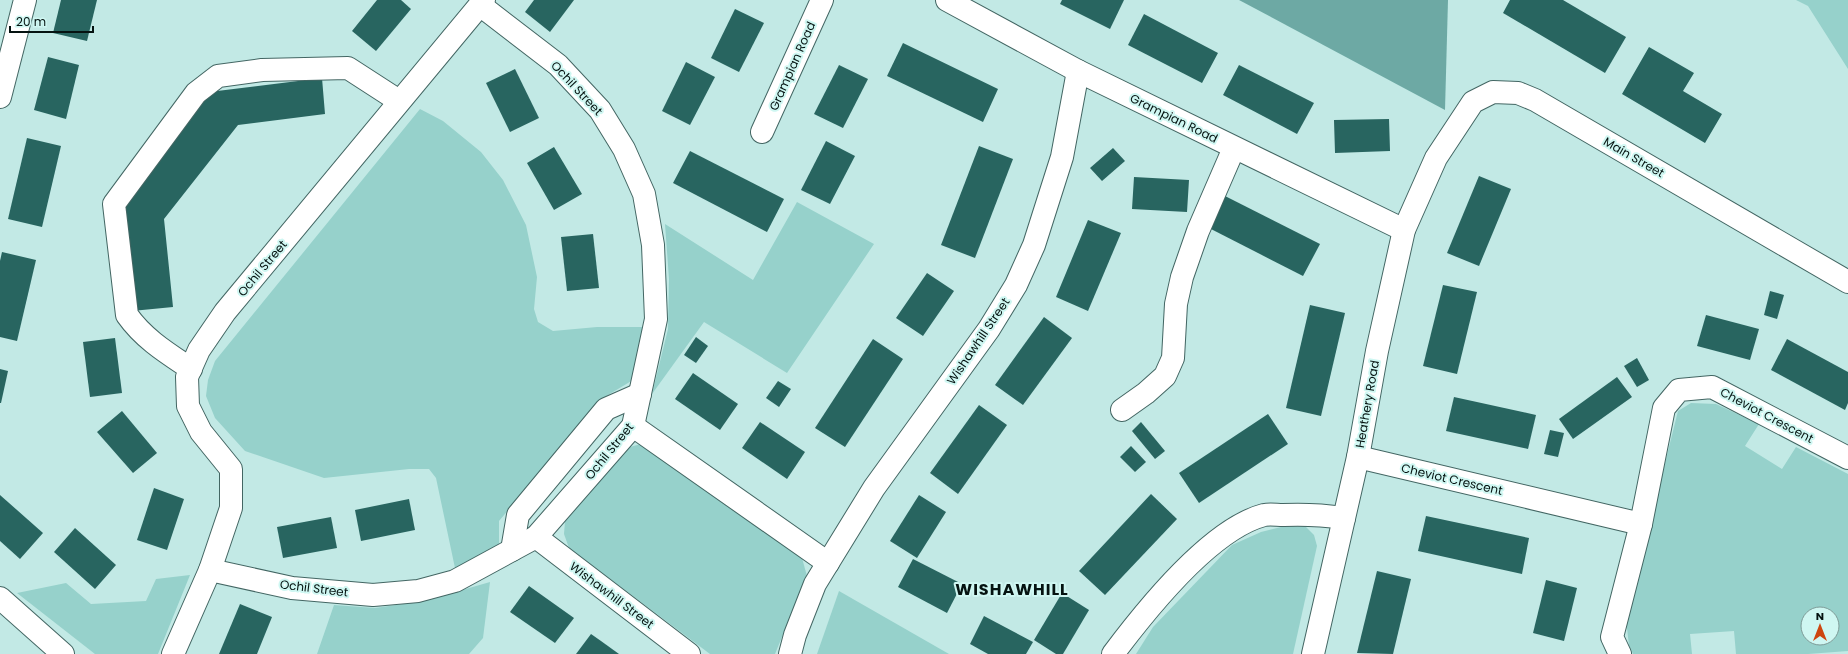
<svg xmlns="http://www.w3.org/2000/svg" width="1848" height="654" viewBox="0 0 1848 654" font-family="Poppins,sans-serif">
  <rect width="100%" height="100%" fill="#c2e9e5"/>
  <g fill="#96d1cb" fill-rule="evenodd">
    <path d="M 1796,0 L 1848,0 L 1848,69 L 1808,6 Z"/>
    <path d="M 420,109 L 443,121 L 481,152 L 503,180 L 526,225 L 537,277 L 534,309 L 538,322 L 553,331 L 597,327 L 647,327 L 633,380 L 603,398 L 499,521 L 499,548 L 455,568 L 436,478 L 429,469 L 409,469 L 324,478 L 245,451 L 215,418 L 206,396 L 208,380 L 215,361 Z"/>
    <path d="M 797,202 L 874,244 L 787,373 L 704,322 L 652,394 L 668,329 L 669,279 L 665,224 L 753,280 Z"/>
    <path d="M 1691,403 L 1716,404 L 1759,424 L 1745,446 L 1782,469 L 1796,447 L 1848,474 L 1848,651 L 1808,654 L 1736,654 L 1734,631 L 1690,634 L 1692,654 L 1633,654 L 1629,646 L 1626,619 L 1678,411 ZM 1808,614 L 1832,614 L 1832,638 L 1808,638 Z"/>
    <path d="M 645,443 L 802,558 L 807,576 L 775,654 L 710,654 L 569,548 L 564,534 L 565,521 L 622,449 Z"/>
    <path d="M 1289,525 L 1304,525 L 1314,535 L 1317,546 L 1293,654 L 1136,654 L 1153,627 L 1232,545 L 1261,532 Z"/>
    <path d="M 190,575 L 158,654 L 95,654 L 17,593 L 66,583 L 91,604 L 146,601 L 156,579 Z"/>
    <path d="M 490,582 L 483,638 L 469,654 L 317,654 L 334,605 L 375,608 L 424,601 Z"/>
    <path d="M 839,591 L 949,654 L 817,654 Z"/>
  </g>
  <path fill="#6da9a4" d="M 1239,0 L 1448,0 L 1445,110 Z"/>
  <g fill="#286560">
    <path d="M 61,0 L 97,0 L 87,41 L 53,33 Z"/>
    <path d="M 377,0 L 401,0 L 411,9 L 376,51 L 352,31 Z"/>
    <path d="M 534,0 L 574,0 L 550,32 L 525,12 Z"/>
    <path d="M 1062,0 L 1124,0 L 1110,29 L 1060,4 Z"/>
    <path d="M 1510,0 L 1563,0 L 1626,37 L 1605,73 L 1503,13 Z"/>
    <path d="M 735,9 L 764,23 L 739,72 L 711,58 Z"/>
    <path d="M 1144,14 L 1218,53 L 1202,83 L 1128,45 Z"/>
    <path d="M 903,43 L 998,89 L 983,122 L 887,76 Z"/>
    <path d="M 1649,47 L 1694,73 L 1683,91 L 1722,114 L 1705,143 L 1622,94 Z"/>
    <path d="M 48,57 L 79,65 L 66,119 L 34,110 Z"/>
    <path d="M 686,62 L 715,77 L 690,125 L 662,111 Z"/>
    <path d="M 839,65 L 868,79 L 843,128 L 814,114 Z"/>
    <path d="M 1239,65 L 1314,103 L 1297,134 L 1223,95 Z"/>
    <path d="M 515,69 L 539,118 L 510,132 L 486,83 Z"/>
    <path d="M 322,78 L 325,114 L 238,125 L 164,219 L 173,307 L 132,311 L 120,205 L 209,92 Z"/>
    <path d="M 1389,119 L 1390,151 L 1335,153 L 1334,120 Z"/>
    <path d="M 27,138 L 61,146 L 42,227 L 8,219 Z"/>
    <path d="M 826,141 L 855,156 L 830,204 L 801,190 Z"/>
    <path d="M 979,146 L 1013,159 L 975,258 L 941,245 Z"/>
    <path d="M 554,147 L 582,194 L 554,210 L 527,163 Z"/>
    <path d="M 1113,148 L 1125,161 L 1102,181 L 1090,168 Z"/>
    <path d="M 690,151 L 784,199 L 767,232 L 673,183 Z"/>
    <path d="M 1479,176 L 1511,189 L 1479,266 L 1447,253 Z"/>
    <path d="M 1134,177 L 1189,180 L 1187,212 L 1132,209 Z"/>
    <path d="M 1225,196 L 1320,244 L 1303,276 L 1209,228 Z"/>
    <path d="M 1088,220 L 1121,233 L 1088,311 L 1056,297 Z"/>
    <path d="M 593,234 L 599,288 L 567,291 L 561,237 Z"/>
    <path d="M 2,252 L 36,260 L 17,341 L 0,337 L 0,261 Z"/>
    <path d="M 927,273 L 954,291 L 923,336 L 896,318 Z"/>
    <path d="M 1443,285 L 1477,292 L 1457,374 L 1423,366 Z"/>
    <path d="M 1770,291 L 1784,295 L 1777,319 L 1764,315 Z"/>
    <path d="M 1310,305 L 1345,313 L 1321,416 L 1286,408 Z"/>
    <path d="M 1706,315 L 1759,329 L 1750,360 L 1697,346 Z"/>
    <path d="M 1044,317 L 1072,338 L 1023,405 L 995,385 Z"/>
    <path d="M 696,337 L 708,346 L 696,363 L 684,355 Z"/>
    <path d="M 115,338 L 122,393 L 90,397 L 83,342 Z"/>
    <path d="M 873,339 L 903,359 L 845,447 L 815,428 Z"/>
    <path d="M 1787,339 L 1848,372 L 1848,403 L 1845,410 L 1771,370 Z"/>
    <path d="M 1637,358 L 1649,380 L 1637,387 L 1624,366 Z"/>
    <path d="M 0,369 L 8,371 L 1,403 L 0,403 Z"/>
    <path d="M 693,373 L 738,404 L 720,430 L 675,399 Z"/>
    <path d="M 1617,377 L 1632,397 L 1573,439 L 1559,419 Z"/>
    <path d="M 778,381 L 791,389 L 779,407 L 766,398 Z"/>
    <path d="M 1454,397 L 1536,415 L 1528,449 L 1446,431 Z"/>
    <path d="M 979,405 L 1007,425 L 958,494 L 930,473 Z"/>
    <path d="M 122,411 L 157,453 L 133,473 L 97,432 Z"/>
    <path d="M 1268,414 L 1288,444 L 1199,503 L 1179,473 Z"/>
    <path d="M 760,422 L 805,452 L 787,479 L 742,448 Z"/>
    <path d="M 1141,422 L 1165,451 L 1155,459 L 1132,431 Z"/>
    <path d="M 1550,430 L 1564,433 L 1558,457 L 1544,454 Z"/>
    <path d="M 1131,446 L 1146,462 L 1135,472 L 1120,457 Z"/>
    <path d="M 154,488 L 184,499 L 167,550 L 137,540 Z"/>
    <path d="M 1151,494 L 1177,519 L 1105,595 L 1079,571 Z"/>
    <path d="M 0,495 L 43,533 L 20,559 L 0,541 Z"/>
    <path d="M 919,495 L 946,512 L 917,558 L 890,541 Z"/>
    <path d="M 409,499 L 415,530 L 361,541 L 355,510 Z"/>
    <path d="M 1426,516 L 1529,538 L 1522,574 L 1418,551 Z"/>
    <path d="M 331,517 L 337,548 L 283,558 L 277,527 Z"/>
    <path d="M 75,528 L 116,565 L 95,589 L 54,552 Z"/>
    <path d="M 913,559 L 962,584 L 947,613 L 898,587 Z"/>
    <path d="M 1377,571 L 1411,579 L 1393,654 L 1357,653 Z"/>
    <path d="M 1546,580 L 1577,588 L 1564,641 L 1533,633 Z"/>
    <path d="M 529,586 L 574,618 L 555,643 L 510,612 Z"/>
    <path d="M 1062,593 L 1089,610 L 1063,654 L 1056,654 L 1034,640 Z"/>
    <path d="M 240,604 L 272,617 L 257,654 L 219,654 Z"/>
    <path d="M 984,616 L 1033,642 L 1026,654 L 988,654 L 970,644 Z"/>
    <path d="M 591,634 L 601,641 L 619,654 L 576,654 Z"/>
  </g>
  <g fill="none" stroke-linecap="round" stroke-linejoin="round">
    <g stroke="#436663" stroke-width="24">
      <g id="minor">
        <path d="M 947,0 L 1078,71 L 1404,230"/>
        <path d="M 0,97 L 25,0"/>
        <path d="M 762,132 L 822,0"/>
        <path d="M 191,369 C 167,353 144,339 127,315 L 114,204 L 196,93 L 218,76 L 262,70 L 348,68 L 399,101"/>
        <path d="M 1122,410 L 1146,393 L 1165,376 L 1173,358 L 1176,304 L 1182,277 L 1198,231 L 1234,148"/>
        <path d="M 633,426 L 828,563"/>
        <path d="M 1358,457 L 1641,524"/>
        <path d="M 536,537 L 689,654"/>
        <path d="M 512,550 L 518,515 L 606,409 L 640,394"/>
        <path d="M 210,570 L 292,588 L 373,595 L 418,591 L 455,581 L 536,537 L 633,426 L 656,319 L 653,245 L 644,194 L 624,149 L 600,110 L 558,65 L 480,5"/>
        <path d="M 0,598 L 63,654"/>
        <path d="M 173,654 L 210,570 L 231,508 L 231,469 L 201,432 L 188,406 L 187,377 L 199,350 L 225,312 L 484,0"/>
        <path d="M 790,654 L 795,635 L 815,584 L 874,488 L 989,329 L 1016,285 L 1034,245 L 1062,157 L 1078,71"/>
        <path d="M 1113,654 C 1146,610 1211,529 1264,515 C 1270,514 1277,515 1283,515 C 1303,514 1323,515 1344,518"/>
        <path d="M 1313,654 L 1358,457 L 1377,351 L 1404,230 L 1436,158 L 1473,102 L 1493,92 L 1518,93 L 1535,100 L 1848,282"/>
        <path d="M 1620,654 L 1612,637 L 1641,524 L 1664,408 L 1679,390 L 1712,387 L 1848,458"/>
      </g>
    </g>
    <use href="#minor" stroke="#fff" stroke-width="22"/>
  </g>
  <g text-anchor="middle" dominant-baseline="central" stroke-width="4" stroke-linejoin="round" paint-order="stroke">
    <g font-size="12" fill="#051311" stroke="#cff7f2">
      <text transform="translate(792 66) rotate(-66)">Grampian Road</text>
      <text transform="translate(577 88) rotate(47)">Ochil Street</text>
      <text transform="translate(1174 118) rotate(26)">Grampian Road</text>
      <text transform="translate(1634 157) rotate(30)">Main Street</text>
      <text transform="translate(262 268) rotate(-50)">Ochil Street</text>
      <text transform="translate(978 341) rotate(-56)">Wishawhill Street</text>
      <text transform="translate(1367 404) rotate(-80)">Heathery Road</text>
      <text transform="translate(1767 415) rotate(28)">Cheviot Crescent</text>
      <text transform="translate(609 451) rotate(-51)">Ochil Street</text>
      <text transform="translate(1452 479) rotate(13)">Cheviot Crescent</text>
      <text transform="translate(314 588) rotate(7)">Ochil Street</text>
      <text transform="translate(612 595) rotate(37)">Wishawhill Street</text>
    </g>
    <g font-size="16" font-weight="bold" letter-spacing="1" fill="#051311" stroke="#cff7f2">
      <text x="1012" y="589">WISHAWHILL</text>
    </g>
  </g>
  <g transform="translate(1820 626)"><circle r="19" fill="#cff7f2" stroke="#7e9c98"/>
  <path d="M0-3L7 15L0 10L-7 15Z" fill="#cd4610"/>
  <text y="-6" font-size="11" font-weight="bold" text-anchor="middle" fill="#051311">N</text>
  </g>
  <path d="M10 26v6h83v-6" fill="none" stroke="#051311" stroke-width="2"/>
  <text x="16" y="26" font-size="12" fill="#051311" stroke="#cff7f2" stroke-width="3" paint-order="stroke">20 m</text>
</svg>
